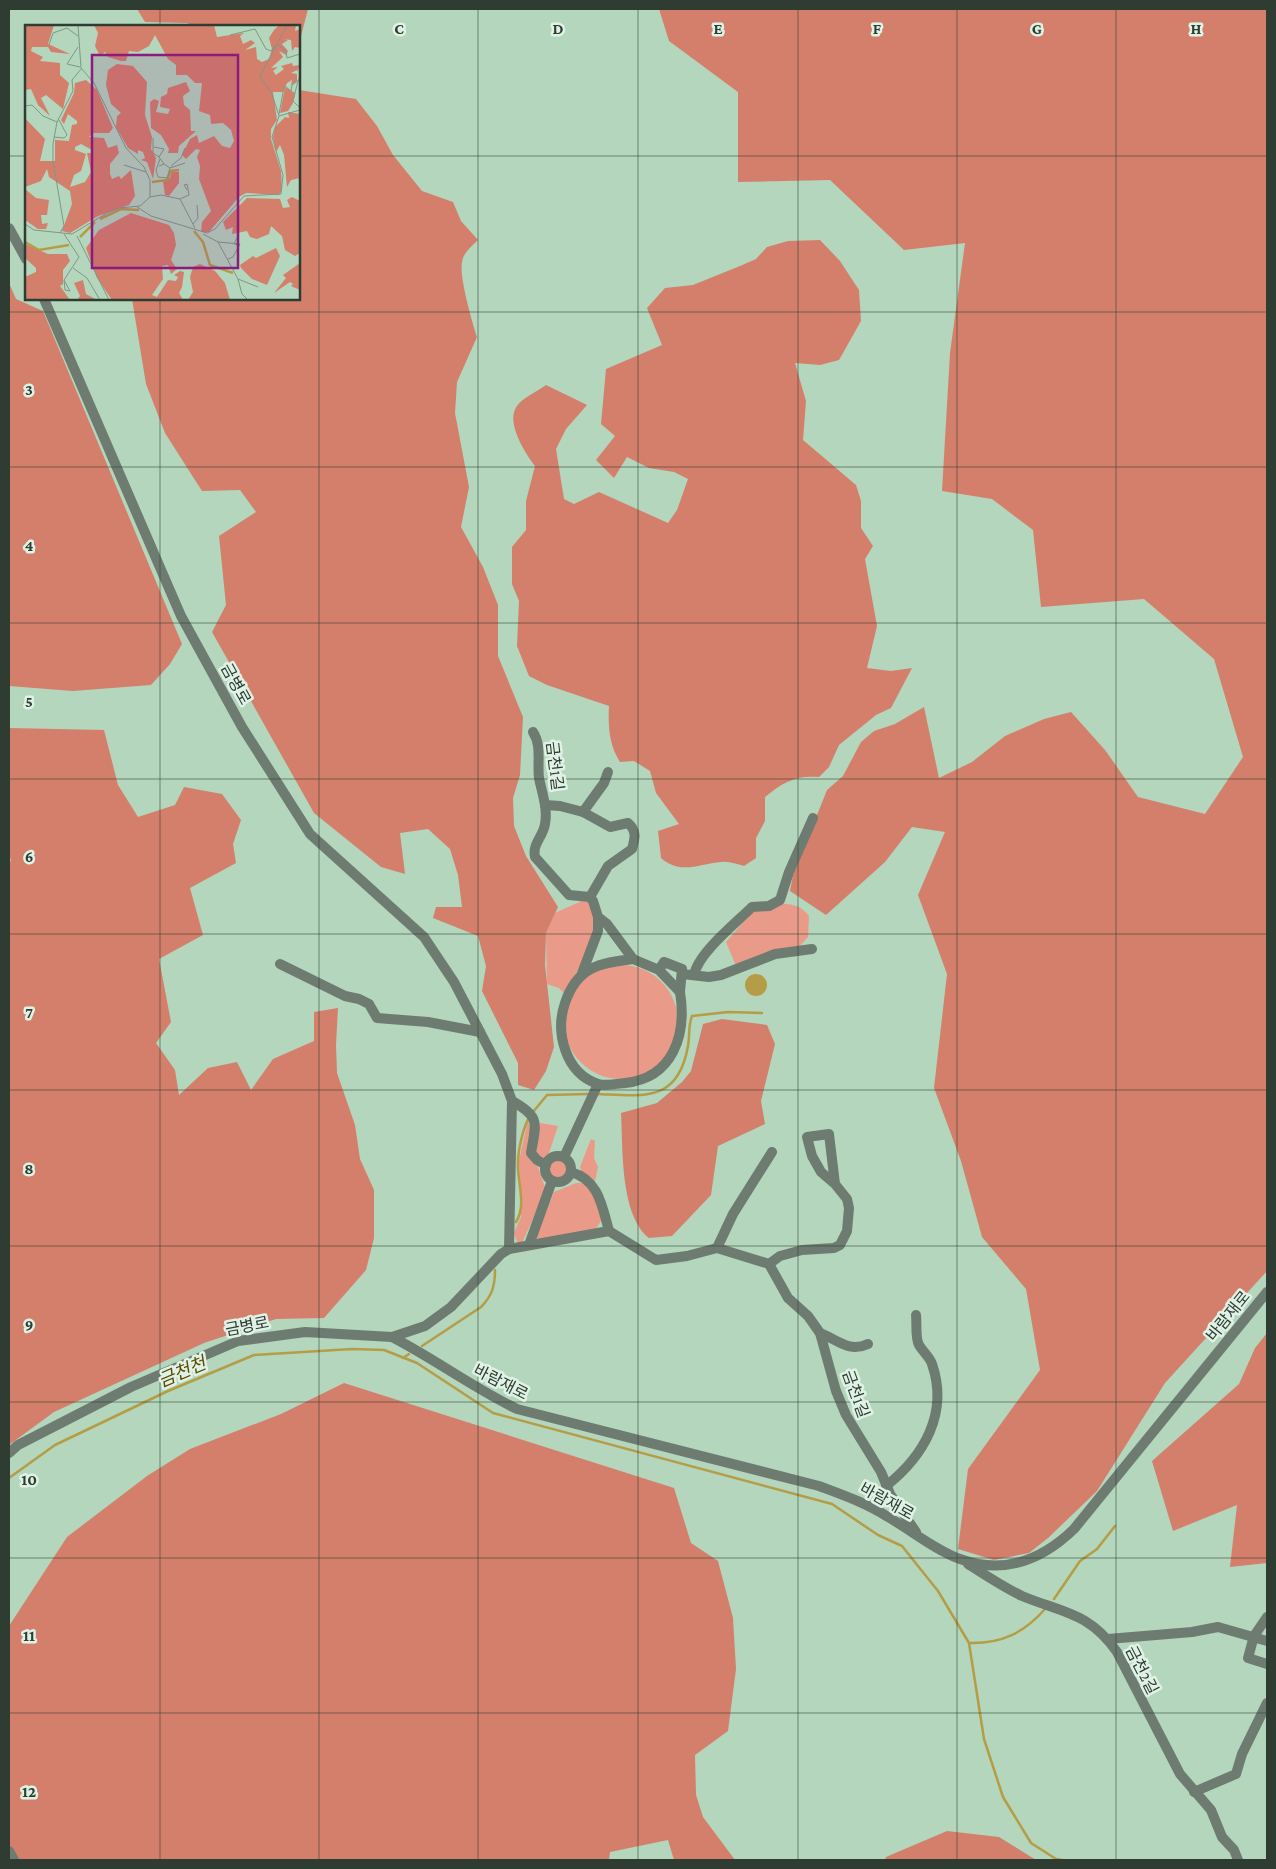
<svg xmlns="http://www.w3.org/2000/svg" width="1276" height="1869" viewBox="0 0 1276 1869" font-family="'Crimson Pro','Noto Sans KR',serif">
  <rect width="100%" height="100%" fill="#b3d6bd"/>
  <g fill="#ea9a88">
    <path d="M 586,899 C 591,906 595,917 595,925 C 596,938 572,982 565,994 L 559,988 L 547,984 L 546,933 L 555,913 Z"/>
    <path d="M 782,904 C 794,904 801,906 809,916 L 808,937 L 799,947 L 736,966 L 726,942 L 753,911 Z"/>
    <circle cx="621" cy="1022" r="57"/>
    <path d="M 528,1119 L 537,1164 L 546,1190 L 522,1243 L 518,1244 L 514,1233 L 521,1217 L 519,1161 Z"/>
    <path d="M 540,1123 L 558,1126 L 548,1156 L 544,1159 L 534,1153 Z"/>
    <path d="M 591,1139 L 595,1141 L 594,1158 L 598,1167 L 595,1181 L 582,1172 L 580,1167 Z"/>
    <circle cx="558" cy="1169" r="10"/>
    <path d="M 576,1183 L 584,1183 L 592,1189 L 602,1219 L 596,1229 L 539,1240 L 536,1236 L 554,1192 Z"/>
  </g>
  <g fill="#d47f6b">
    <path d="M 137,9 L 308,9 L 299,44 L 299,26 L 195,26 L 187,23 L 145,22 Z"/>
    <path d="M 659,9 L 1267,9 L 1267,1271 L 1165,1383 L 1097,1491 L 1048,1538 L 1029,1553 L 994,1560 L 958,1549 L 968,1469 L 1040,1370 L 1026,1289 L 982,1237 L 961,1161 L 934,1088 L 947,974 L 918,895 L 945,832 L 912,827 L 885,862 L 826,915 L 790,891 L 793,875 L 827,790 L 843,776 L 861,742 L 874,731 L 895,724 L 924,707 L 939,778 L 972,762 L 1005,736 L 1044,719 L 1071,712 L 1105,750 L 1138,797 L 1205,814 L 1243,757 L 1214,659 L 1144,599 L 1041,607 L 1033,530 L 992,499 L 942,491 L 950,353 L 965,243 L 904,250 L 830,180 L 738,182 L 738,92 L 669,41 Z"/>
    <path d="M 299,90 L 356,99 L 377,126 L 393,155 L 422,191 L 453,202 L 461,221 L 478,240 C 472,246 463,253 462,262 C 459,277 472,321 477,337 L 457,382 L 455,413 L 469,487 L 461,527 L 483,567 L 498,605 L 498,656 L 523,717 L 520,775 L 513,798 L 514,826 L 526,856 L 558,907 L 546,933 L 545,965 L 554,1047 L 546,1071 L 534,1090 L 518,1085 L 518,1063 L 482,991 L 486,966 L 478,936 L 433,918 L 436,907 L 462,907 L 458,875 L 450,849 L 428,829 L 400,833 L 405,874 L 381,867 L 314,813 L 212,632 L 226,605 L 219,536 L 256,512 L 240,490 L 202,491 L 165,433 L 146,384 L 132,299 L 299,299 Z"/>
    <path d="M 820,240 L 840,261 L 859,290 L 861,321 L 839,360 L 820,365 L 795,363 L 806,401 L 803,440 L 856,485 L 861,501 L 861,528 L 873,546 L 865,559 L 877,626 L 867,668 L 891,671 L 912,668 L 891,708 L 876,715 L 839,745 L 829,767 L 819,777 C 796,775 783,782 765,797 L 765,821 L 756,838 L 756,858 L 744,866 C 737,864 728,861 721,862 C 699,864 680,875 661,858 L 658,831 L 679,824 L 656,793 L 650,771 L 634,761 L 620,762 C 609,744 608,727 609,706 L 547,685 L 529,676 L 517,646 L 519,601 L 512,584 L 512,547 L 526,530 L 526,501 L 535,466 C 525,453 505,422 517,406 C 522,398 538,391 546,385 L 587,405 L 566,429 L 556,449 L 564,499 L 574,504 L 599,492 L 668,523 L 677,510 L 688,479 L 674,472 L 649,468 L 627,457 L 614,478 L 596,460 L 615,436 L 601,424 L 606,369 L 662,345 L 647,308 L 665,288 L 693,285 L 740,266 L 756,259 L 767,247 L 788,241 Z"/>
    <path d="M 9,283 L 16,299 L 43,311 L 182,644 L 170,664 L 151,685 L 73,691 L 9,686 Z"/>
    <path d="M 9,728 L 104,730 L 118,785 L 138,817 L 175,805 L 184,787 L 222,794 L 241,820 L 233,844 L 236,863 L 190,888 L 203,935 L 159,959 L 171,1022 L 156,1043 L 175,1070 L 179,1095 L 208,1068 L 237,1062 L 251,1090 L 273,1059 L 314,1041 L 314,1012 L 338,1008 L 336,1045 L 337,1073 L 355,1125 L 360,1159 L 374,1190 L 374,1238 L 366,1270 L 324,1318 L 276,1319 L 204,1343 L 54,1412 L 9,1445 L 9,862 L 11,861 L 9,853 Z"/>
    <path d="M 722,1019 L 767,1025 L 775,1044 L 761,1101 L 765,1124 L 718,1146 L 711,1195 L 672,1236 L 649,1238 C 620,1215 623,1149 621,1113 L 657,1103 L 682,1082 L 691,1071 L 703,1024 Z"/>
    <path d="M 1267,1333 L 1267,1563 L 1230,1567 L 1237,1505 L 1173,1531 L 1152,1461 L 1239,1384 L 1255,1348 Z"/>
    <path d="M 344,1383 L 674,1488 L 691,1543 L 718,1561 L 733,1618 L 736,1669 L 728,1731 L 695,1755 L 696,1795 L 703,1817 L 735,1860 L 674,1860 L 668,1840 L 610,1852 L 609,1860 L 9,1860 L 9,1626 L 67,1537 L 147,1476 L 190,1449 L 281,1414 Z"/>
    <path d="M 947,1831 L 999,1837 L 1036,1860 L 885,1860 L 886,1857 Z"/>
  </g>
  <circle fill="#b59d46" cx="756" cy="985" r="11"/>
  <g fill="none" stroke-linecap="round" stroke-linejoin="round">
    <g stroke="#b59d46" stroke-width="2.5">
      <path d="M 597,1094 C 644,1096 678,1103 688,1046 C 690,1035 688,1026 692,1016 L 728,1012 L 762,1013"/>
      <path d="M 533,1112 L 547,1095 L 589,1094"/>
      <path d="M 516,1222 C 527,1205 517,1182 518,1163 C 518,1150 523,1127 530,1116"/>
      <path d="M 422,1346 L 481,1307 C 492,1296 495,1286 495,1270"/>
      <path d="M 403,1358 L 409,1354"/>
      <path d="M 9,1478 L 55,1445 L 168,1391 L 254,1355 L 352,1349 L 384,1350 L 417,1363 L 493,1413 L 832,1504 L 878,1535 L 902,1546 L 938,1591 L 969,1643 L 984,1739 L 1003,1797 L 1031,1843 L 1056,1859 L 1062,1860"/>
      <path d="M 1054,1599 L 1080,1561 L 1097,1549 L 1115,1526"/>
      <path d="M 969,1643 C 1001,1644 1024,1633 1045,1609"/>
    </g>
    <g stroke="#6d7b71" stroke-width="10">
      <path d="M 9,228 L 26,259"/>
      <path d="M 533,732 C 542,746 537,762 539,778 C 542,793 548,809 545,824 C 543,837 532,844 535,857 L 569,895 L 590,897"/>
      <path d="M 545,805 L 560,806 L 583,812 L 610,827 L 628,823 C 637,831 635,838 632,849 L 608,866 L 590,897 L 593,901 L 598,917 L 607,924 L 633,959 C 599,963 577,967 565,1003 C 555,1032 565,1073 598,1084 C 605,1086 617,1084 625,1083 C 673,1078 687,1035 680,992"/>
      <path d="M 583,812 L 604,783 L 608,772"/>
      <path d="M 633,959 L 659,970 L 680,992 L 682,969 L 664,962 L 659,970"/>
      <path d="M 280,964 L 345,996 L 359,999 L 369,1004 L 377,1018 L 428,1022 L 480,1032"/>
      <path d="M 682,974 L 709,977 L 721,975 L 775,954 L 812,949"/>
      <path d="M 694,975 C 698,953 736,923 752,907 L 769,906 L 780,900 L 789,872 L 813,818"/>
      <path d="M 581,976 L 598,931 L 598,917"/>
      <path d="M 512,1101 C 541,1117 536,1123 531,1153 L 537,1160 L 546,1165"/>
      <circle cx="558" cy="1169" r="13"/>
      <path d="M 564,1157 L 598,1084"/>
      <path d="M 571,1172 C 599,1180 602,1206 609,1231"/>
      <path d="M 529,1245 L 552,1181"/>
      <path d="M 717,1248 L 733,1214 L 772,1152"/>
      <path d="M 509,1249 L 609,1231 L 656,1260 L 687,1256 L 717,1248 L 769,1264 L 788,1298 L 808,1316 L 820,1333 L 836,1391 L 846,1415 L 881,1472 L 890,1494 L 916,1532"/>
      <path d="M 769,1264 L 780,1256 L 802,1250 L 834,1248 L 840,1245 L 847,1231 L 849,1208 L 847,1199 L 835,1184 L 821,1172 L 812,1156 L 807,1137 L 829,1134 L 835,1184"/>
      <path d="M 820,1333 C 838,1340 849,1353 868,1344"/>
      <path d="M 392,1337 C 435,1359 473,1388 517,1409 L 819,1486 C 843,1495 866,1503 888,1517 C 911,1530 935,1550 960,1559 C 1004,1575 1042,1560 1074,1529 L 1267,1292"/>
      <path d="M 9,1453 L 18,1445 L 131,1387 L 238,1341 L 305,1332 L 392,1337 L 425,1326 L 451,1307 L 501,1254 L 509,1249 L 512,1101 L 502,1074 L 454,982 L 424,937 L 310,834 L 242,727 L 181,616 L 44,299"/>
      <path d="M 886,1486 C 924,1456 949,1413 932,1364 C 930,1357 923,1352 919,1345 C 915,1338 917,1323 916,1315"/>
      <path d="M 968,1564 C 985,1575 1003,1587 1022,1596 C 1063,1613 1089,1612 1117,1652 L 1180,1774 L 1211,1810 L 1222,1837 L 1234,1850 L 1238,1860"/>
      <path d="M 1267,1617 L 1254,1636 L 1248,1658 L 1267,1664"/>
      <path d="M 1108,1639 L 1192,1632 L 1218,1627 L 1267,1641"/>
      <path d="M 1194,1792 L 1236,1774 L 1242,1754 L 1267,1703"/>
      <path d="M 9,1851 L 14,1860"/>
    </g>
  </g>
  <path fill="none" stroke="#2e3c32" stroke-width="1" stroke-opacity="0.55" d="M 160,9 L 160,26M 319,9 L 319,1860M 478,9 L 478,1860M 638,9 L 638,1860M 798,9 L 798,1860M 957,9 L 957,1860M 1116,9 L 1116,1860M 9,156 L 26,156M 299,156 L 1267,156M 160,299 L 160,1860M 9,312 L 1267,312M 9,467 L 1267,467M 9,623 L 1267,623M 9,779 L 1267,779M 9,934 L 1267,934M 9,1090 L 1267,1090M 9,1246 L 1267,1246M 9,1402 L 1267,1402M 9,1558 L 1267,1558M 9,1713 L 1267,1713"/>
  <g text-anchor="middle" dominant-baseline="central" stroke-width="5" stroke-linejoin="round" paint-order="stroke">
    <g font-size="16" fill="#2e3c32" stroke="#e0f2e5">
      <text transform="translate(236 684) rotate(61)">금병로</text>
      <text transform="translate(555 766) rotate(83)">금천1길</text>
      <text transform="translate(1228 1316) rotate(-51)">바람재로</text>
      <text transform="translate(247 1326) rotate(-11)">금병로</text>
      <text transform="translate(501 1382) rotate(27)">바람재로</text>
      <text transform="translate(856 1394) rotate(70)">금천1길</text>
      <text transform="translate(887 1501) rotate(29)">바람재로</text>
      <text transform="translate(1142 1670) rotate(63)">금천2길</text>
    </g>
    <g font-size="18" font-style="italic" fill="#5a4900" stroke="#e0f2e5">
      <text transform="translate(182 1372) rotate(-23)">금천천</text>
    </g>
  </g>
  <g transform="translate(25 25)">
    <rect width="275" height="275" fill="#b3d6bd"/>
    <path d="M 0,0 L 29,0 L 23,19 L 45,29 L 26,27 L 23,22 L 7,22 L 6,26 L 18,32 L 15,36 L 35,38 L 35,50 L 44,58 L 38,84 L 21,70 L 16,73 L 25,91 L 13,80 L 6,64 L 0,65 ZM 69,0 L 189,0 L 192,12 L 219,8 L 215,11 L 218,19 L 226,15 L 230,18 L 220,25 L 231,22 L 232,34 L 237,37 L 244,34 L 247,24 L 244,13 L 249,5 L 254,0 L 271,0 L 270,6 L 275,4 L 275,23 L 270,22 L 267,26 L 266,15 L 258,14 L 263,15 L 257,19 L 263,26 L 261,30 L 254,26 L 258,32 L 246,43 L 253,42 L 248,46 L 251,50 L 259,44 L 256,41 L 267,38 L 268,41 L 275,40 L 272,47 L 272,45 L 266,48 L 272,49 L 272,56 L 266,60 L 267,55 L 262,58 L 258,67 L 248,67 L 252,95 L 246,104 L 246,114 L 256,146 L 257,165 L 254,170 L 221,168 L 214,172 L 184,207 L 176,207 L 177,197 L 186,186 L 174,154 L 175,141 L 172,132 L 175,125 L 171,124 L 161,134 L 157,130 L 165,114 L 172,110 L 174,118 L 189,111 L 197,121 L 205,123 L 209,116 L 206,105 L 198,98 L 186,99 L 185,90 L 174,86 L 177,58 L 170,58 L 162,50 L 151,50 L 151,40 L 143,34 L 130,10 L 124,21 L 113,27 L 104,26 L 101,36 L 96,36 L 83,32 L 80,27 L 75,31 L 70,21 L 73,8 ZM 92,39 L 108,41 L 122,57 L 120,90 L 127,112 L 126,124 L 131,133 L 128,154 L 122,137 L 116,135 L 120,133 L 118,127 L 113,125 L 113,129 L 103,123 L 91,102 L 92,91 L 96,88 L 86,79 L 81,60 L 83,45 ZM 61,55 L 72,65 L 88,103 L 84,108 L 68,108 L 64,112 L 79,113 L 83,123 L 92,120 L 94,128 L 85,139 L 85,149 L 87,154 L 94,151 L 96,154 L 106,145 L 110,171 L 104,180 L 73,191 L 45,208 L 37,206 L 47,179 L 45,166 L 24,152 L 22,144 L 16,156 L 0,162 L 0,93 L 20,114 L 15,136 L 30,136 L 30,115 L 44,116 L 47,100 L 52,99 L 52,96 L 43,89 L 39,99 L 36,95 L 49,68 L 50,58 ZM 56,119 L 67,125 L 68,128 L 62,128 L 66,147 L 60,157 L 45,162 L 49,150 L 56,146 L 61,129 L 50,125 L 50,122 ZM 161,57 L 165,66 L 158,71 L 159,80 L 165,85 L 166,106 L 171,106 L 154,121 L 153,128 L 143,128 L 144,124 L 136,110 L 126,103 L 125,77 L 129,74 L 134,76 L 131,87 L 143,89 L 145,84 L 135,82 L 136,72 L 142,69 L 143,63 ZM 260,62 L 270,68 L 268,78 L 263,86 L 255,88 ZM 263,87 L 275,89 L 275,153 L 266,155 L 262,162 L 259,130 L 255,120 L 251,127 L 248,112 L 250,102 L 260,92 L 264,93 ZM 147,147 L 154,147 L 154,158 L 144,171 L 140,170 L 138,157 L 145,153 ZM 0,164 L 11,173 L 24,175 L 22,190 L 16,190 L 17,199 L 23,198 L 21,204 L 13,204 L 0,195 ZM 267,172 L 275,176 L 275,228 L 270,231 L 260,225 L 257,211 L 246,201 L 244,209 L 232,214 L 225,212 L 222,206 L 207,209 L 208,202 L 201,205 L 198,197 L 222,173 L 255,174 L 258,183 L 265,182 L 262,175 ZM 106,188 L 144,200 L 149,208 L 151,220 L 146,235 L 152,244 L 146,249 L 143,240 L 137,241 L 138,254 L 127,270 L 132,272 L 143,255 L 151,256 L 153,252 L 149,250 L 155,246 L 159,247 L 157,262 L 154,268 L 158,275 L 87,275 L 72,253 L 61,223 L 74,205 ZM 0,219 L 23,229 L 42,229 L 45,236 L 38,245 L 38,259 L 35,261 L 45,275 L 0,275 L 0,252 L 11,247 L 11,243 L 0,233 ZM 251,223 L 255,231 L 242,260 L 227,254 L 216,243 L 215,240 L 228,231 L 231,233 ZM 275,238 L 275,265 L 266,261 L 268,259 L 265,257 L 249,268 L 261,253 L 258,250 ZM 175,239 L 190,246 L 200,258 L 205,275 L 163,275 L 168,267 L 165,252 L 168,242 ZM 58,255 L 61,269 L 72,275 L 52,275 L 55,271 L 49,258 Z" fill="#d47f6b" fill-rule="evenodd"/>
    <path fill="none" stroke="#b59d46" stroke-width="2.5" d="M 127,157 L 142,155 L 146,146 L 154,145M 75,194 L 96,184 L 114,185M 169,206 L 178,217 L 185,240 L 208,248M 55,212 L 70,197M 0,217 L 14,225 L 44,220"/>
    <path fill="none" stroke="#7e9885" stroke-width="1" d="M 205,10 L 230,4 L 241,24 L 246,26 L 251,20M 252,19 L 261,26 L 262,33 L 275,29M 24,20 L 28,8 L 42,3 L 53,11M 53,22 L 42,39 L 55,42M 273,56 L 268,76 L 275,83M 260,61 L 266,66 L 267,60 L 274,55 L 275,45M 0,81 L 7,80 L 18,91 L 32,97M 254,89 L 259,62M 254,91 L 275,85M 29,112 L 39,113 L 42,110 L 34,95M 128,113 L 128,128 L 134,132M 129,122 L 139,124 L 134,132 L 139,139 L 134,141M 135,134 L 131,145 L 133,152 L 142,153 L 145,143M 139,139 L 145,143 L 160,138M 99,140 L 121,147M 146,141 L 156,133 L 160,123M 125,172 L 136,170 L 155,174 L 170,203M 155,174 L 164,170 L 162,159 L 159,160 L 162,165M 112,182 L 126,191 L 182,208 L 190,204 L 219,171 L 256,169 L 258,150 L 247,112 L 254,91 L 247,69 L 235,51 L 262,0M 0,199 L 9,205 L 47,209 L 82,188 L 94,183 L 115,181 L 125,172 L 125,155 L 119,142 L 101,123 L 69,58 L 56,43 L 53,0M 168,199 L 173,193 L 172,180M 35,208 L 39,201 L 28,136 L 28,119 L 32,97 L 48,66 L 47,55 L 56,44M 178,209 L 193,217 L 213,254 L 233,262M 52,211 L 84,275M 213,211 L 209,219 L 215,220M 193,217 L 215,219 L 208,232 L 203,234M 48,243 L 62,253 L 75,275M 213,254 L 217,269 L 223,275M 39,255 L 40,265 L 45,266 L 39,255 L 54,232 L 39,209"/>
    <path fill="#8c1b7e" fill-opacity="0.15" stroke="#8c1b7e" stroke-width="2.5" d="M 67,30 L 213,30 L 213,243 L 67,243 Z"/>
    <rect width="275" height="275" fill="none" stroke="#2e3c32" stroke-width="2.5"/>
  </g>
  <g font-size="16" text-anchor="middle" font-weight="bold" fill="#2e3c32" stroke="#e0f2e5" stroke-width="5" stroke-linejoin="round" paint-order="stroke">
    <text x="399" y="34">C</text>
    <text x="558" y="34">D</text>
    <text x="718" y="34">E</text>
    <text x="877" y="34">F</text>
    <text x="1037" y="34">G</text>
    <text x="1196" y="34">H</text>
    <text x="29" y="395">3</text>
    <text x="29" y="551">4</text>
    <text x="29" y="707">5</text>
    <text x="29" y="862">6</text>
    <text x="29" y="1018">7</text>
    <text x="29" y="1174">8</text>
    <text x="29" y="1330">9</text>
    <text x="29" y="1485">10</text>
    <text x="29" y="1641">11</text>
    <text x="29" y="1797">12</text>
  </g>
  <rect width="1276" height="1869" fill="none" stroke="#2e3c32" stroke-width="20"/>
</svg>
